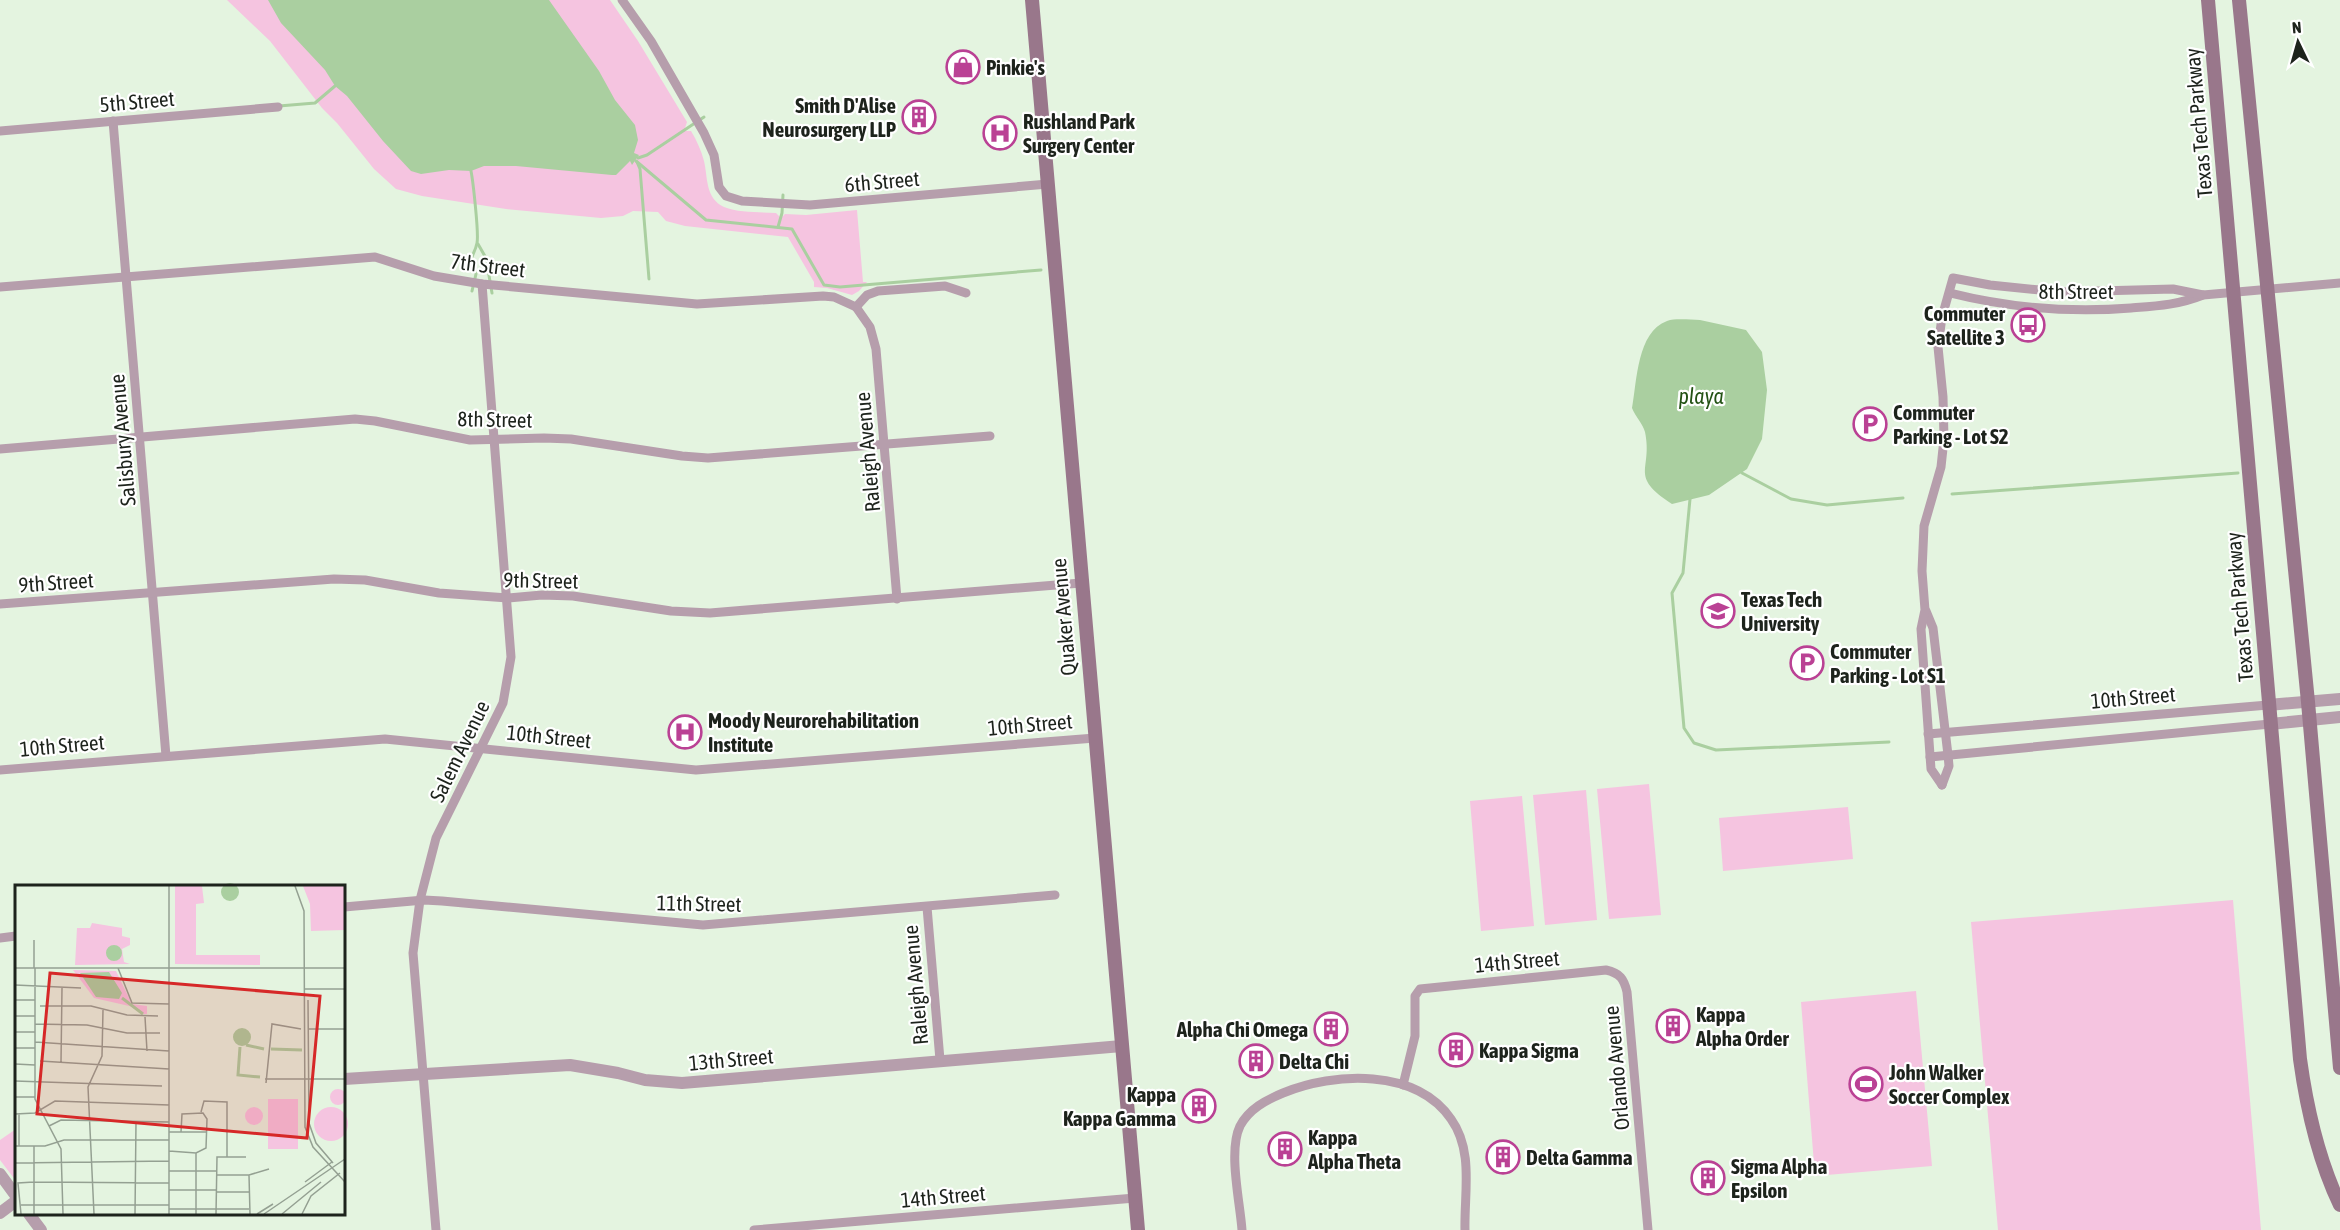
<svg xmlns="http://www.w3.org/2000/svg" width="2340" height="1230" viewBox="0 0 2340 1230" font-family="'Asap Condensed',sans-serif">
  <rect width="100%" height="100%" fill="#e4f4e0"/>
  <g fill="#f5c4e0">
    <path d="M 227,0 L 610,0 L 638,41 L 687,122 L 684,131 L 691,131 C 697,141 701,150 704,161 C 708,178 705,198 724,207 C 739,213 760,212 776,213 L 781,218 L 785,214 L 806,215 L 857,210 L 863,282 L 867,282 L 859,291 L 852,295 L 827,288 L 814,287 L 814,282 L 788,237 L 685,226 L 666,221 L 658,212 L 633,211 L 623,216 L 601,218 L 506,209 L 422,196 L 396,189 L 374,169 L 337,123 L 322,108 L 270,41 Z"/>
    <path d="M 1649,784 L 1661,915 L 1609,919 L 1597,789 Z"/>
    <path d="M 1586,790 L 1597,920 L 1545,925 L 1533,795 Z"/>
    <path d="M 1522,796 L 1534,926 L 1481,931 L 1470,801 Z"/>
    <path d="M 1848,807 L 1853,859 L 1723,871 L 1719,818 Z"/>
    <path d="M 2233,900 L 2261,1230 L 1998,1230 L 1971,922 Z"/>
    <path d="M 1916,991 L 1932,1166 L 1815,1176 L 1801,1002 Z"/>
    <path d="M 16,1129 L 16,1181 L 0,1160 L 0,1140 Z"/>
  </g>
  <g fill="#aacfa0">
    <path d="M 268,0 L 549,0 L 599,71 L 615,100 L 635,125 L 638,140 L 634,153 L 639,155 L 632,165 L 630,161 L 616,175 L 612,175 L 516,166 L 484,166 L 471,171 L 449,170 L 421,174 L 411,171 L 383,141 L 347,96 L 335,86 L 325,70 L 281,23 Z"/>
    <path d="M 1700,320 L 1746,330 L 1762,352 L 1767,390 L 1762,439 L 1747,469 L 1709,495 L 1672,504 C 1628,475 1653,471 1645,432 C 1643,424 1635,416 1632,408 C 1637,381 1637,332 1667,321 C 1676,318 1690,320 1700,320 Z"/>
  </g>
  <g fill="none" stroke-linecap="round" stroke-linejoin="round">
    <g stroke="#aacfa0" stroke-width="3">
      <path d="M 279,106 L 315,103 L 335,86"/>
      <path d="M 638,158 L 647,155 L 704,117"/>
      <path d="M 636,161 L 706,220 L 792,229 L 824,285 L 840,287 L 1041,270"/>
      <path d="M 637,162 L 640,169 L 649,279"/>
      <path d="M 471,171 C 473,181 479,234 477,243 C 474,258 466,257 476,274 L 472,291"/>
      <path d="M 778,227 L 782,213 L 783,195"/>
      <path d="M 478,244 L 486,258 L 492,293"/>
      <path d="M 1742,473 L 1791,499 L 1827,505 L 1903,498"/>
      <path d="M 1952,494 L 2238,473"/>
      <path d="M 1690,499 L 1683,573 L 1672,593 L 1684,728 L 1694,743 L 1716,750 L 1889,742"/>
    </g>
    <g stroke="#b69eac" stroke-width="9">
      <path d="M 622,0 L 651,41 L 704,133 L 714,155 L 719,187 L 726,196 L 742,201 L 810,205 L 1048,184"/>
      <path d="M 113,121 L 166,756"/>
      <path d="M 0,131 L 278,107"/>
      <path d="M 0,287 L 375,257 L 434,276 L 482,284 L 697,304 L 823,296 L 834,297 L 856,307 L 867,295 L 878,291 L 945,286 L 966,293"/>
      <path d="M 1950,293 C 2010,308 2069,313 2131,308 C 2157,306 2178,305 2203,295 L 2340,283"/>
      <path d="M 856,307 L 870,327 L 876,349 L 897,599"/>
      <path d="M 0,449 L 355,419 L 375,421 L 470,440 L 544,438 L 571,439 L 682,456 L 708,458 L 990,436"/>
      <path d="M 0,604 L 334,579 L 365,580 L 439,593 L 508,598 L 542,595 L 573,596 L 671,611 L 710,613 L 1081,583"/>
      <path d="M 1926,611 L 1933,628 L 1948,755 L 1949,766 L 1942,785"/>
      <path d="M 1928,734 L 2268,705"/>
      <path d="M 1930,757 L 2270,724"/>
      <path d="M 0,770 L 385,739 L 696,770 L 1095,738"/>
      <path d="M 1942,785 L 1931,769 L 1921,629 L 1925,610 L 1922,571 L 1924,526 L 1941,467 L 1944,439 L 1943,397 L 1938,347 L 1942,317 L 1953,278 L 1990,285 L 2060,292 L 2173,289 L 2203,295"/>
      <path d="M 344,907 L 424,900 L 442,901 L 703,925 L 1055,895"/>
      <path d="M 927,907 L 940,1060"/>
      <path d="M 0,938 L 16,936"/>
      <path d="M 1403,1085 L 1415,1036 L 1415,996 L 1420,989 L 1606,970 C 1620,973 1624,979 1627,992 L 1648,1230"/>
      <path d="M 436,1230 L 413,953 L 420,900 L 436,838 L 503,703 L 511,657 L 482,284"/>
      <path d="M 754,1230 L 1135,1198"/>
      <path d="M 1242,1230 C 1240,1202 1228,1151 1240,1126 C 1249,1109 1266,1100 1283,1093 C 1334,1072 1416,1068 1451,1119 C 1474,1151 1464,1193 1465,1230"/>
    </g>
    <g stroke="#b69eac" stroke-width="12">
      <path d="M 2268,705 L 2340,699"/>
      <path d="M 2270,724 L 2340,717"/>
      <path d="M 344,1079 L 570,1065 L 618,1073 L 645,1080 L 682,1083 L 1122,1046"/>
      <path d="M 0,1174 L 16,1196"/>
      <path d="M 0,1213 L 16,1201"/>
      <path d="M 29,1214 L 41,1230"/>
    </g>
    <g stroke="#99778b" stroke-width="14">
      <path d="M 1032,0 L 1138,1230"/>
      <path d="M 2208,0 L 2300,1059 C 2307,1110 2318,1159 2340,1205"/>
      <path d="M 2239,0 L 2308,702 L 2340,1068"/>
    </g>
  </g>
  <defs>
    <g id="shop-ring" transform="scale(1.725)"><circle r="9.5" fill="#fff" stroke="#ba4194" stroke-width="1.5"/><path d="M-5-2.5h2.3a2.7 3.5 0 0 1 5.4 0H5L5.5 6h-11ZM-1.5-2.5h3a1.5 2.3 0 0 0-3 0Z" fill="#ba4194"/></g>
    <g id="building-ring" transform="scale(1.725)"><circle r="9.5" fill="#fff" stroke="#ba4194" stroke-width="1.5"/><path d="M-4-6H4V6H1V3H-1V6H-4ZM-2.5-4.3h1.7v1.8h-1.7ZM.8-4.3h1.7v1.8H.8ZM-2.5-1h1.7V.8h-1.7ZM.8-1h1.7V.8H.8Z" fill="#ba4194"/></g>
    <g id="hospital-ring" transform="scale(1.725)"><circle r="9.5" fill="#fff" stroke="#ba4194" stroke-width="1.5"/><path d="M-5-5h3v3.5h4V-5h3V5h-3V1.5h-4V5h-3Z" fill="#ba4194"/></g>
    <g id="bus-ring" transform="scale(1.725)"><circle r="9.5" fill="#fff" stroke="#ba4194" stroke-width="1.5"/><path d="M-5-6H5V4H4V6H2V4H-2V6H-4V4H-5ZM-3.5-4V0h7V-4ZM-3.5 1.2v1.5H-2V1.2ZM2 1.2v1.5H3.5V1.2Z" fill="#ba4194"/></g>
    <g id="parking-ring" transform="scale(1.725)"><circle r="9.5" fill="#fff" stroke="#ba4194" stroke-width="1.5"/><path d="M-3.5-5.5H1a3.5 3.5 0 0 1 0 7H-1V5.5H-3.5ZM-1-3.4V-.6H.8a1.4 1.4 0 0 0 0-2.8Z" fill="#ba4194"/></g>
    <g id="university-ring" transform="scale(1.725)"><circle r="9.5" fill="#fff" stroke="#ba4194" stroke-width="1.5"/><path d="M0-5L7-2L0 1L-7-2ZM-4 1L0 2.5L4 1V4Q0 6-4 4Z" fill="#ba4194"/></g>
    <g id="stadium-ring" transform="scale(1.725)"><circle r="9.5" fill="#fff" stroke="#ba4194" stroke-width="1.5"/><path d="M0-5a6.5 5 0 1 0 0 10a6.5 5 0 1 0 0-10ZM-3.5-1.8h7v3.6h-7Z" fill="#ba4194"/></g>
  </defs>
  <g fill-rule="evenodd">
    <use href="#shop-ring" x="963" y="67"/>
    <use href="#building-ring" x="919" y="117"/>
    <use href="#hospital-ring" x="1000" y="133"/>
    <use href="#bus-ring" x="2028" y="325"/>
    <use href="#parking-ring" x="1870" y="424"/>
    <use href="#university-ring" x="1718" y="611"/>
    <use href="#parking-ring" x="1807" y="663"/>
    <use href="#hospital-ring" x="685" y="732"/>
    <use href="#building-ring" x="1673" y="1026"/>
    <use href="#building-ring" x="1331" y="1029"/>
    <use href="#building-ring" x="1456" y="1050"/>
    <use href="#building-ring" x="1256" y="1061"/>
    <use href="#stadium-ring" x="1866" y="1084"/>
    <use href="#building-ring" x="1199" y="1106"/>
    <use href="#building-ring" x="1285" y="1149"/>
    <use href="#building-ring" x="1503" y="1157"/>
    <use href="#building-ring" x="1708" y="1178"/>
  </g>
  <g text-anchor="middle" dominant-baseline="central" stroke-width="4.5" stroke-linejoin="round" paint-order="stroke">
    <g font-size="21" font-weight="bold" fill="#1d231c" stroke="#fff" text-anchor="start">
      <text x="986" y="67">Pinkie's</text>
      <text x="896" y="105" text-anchor="end">Smith D'Alise<tspan x="896" dy="24">Neurosurgery LLP</tspan></text>
      <text x="1023" y="121">Rushland Park<tspan x="1023" dy="24">Surgery Center</tspan></text>
      <text x="2005" y="313" text-anchor="end">Commuter<tspan x="2005" dy="24">Satellite 3</tspan></text>
      <text x="1893" y="412">Commuter<tspan x="1893" dy="24">Parking - Lot S2</tspan></text>
      <text x="1741" y="599">Texas Tech<tspan x="1741" dy="24">University</tspan></text>
      <text x="1830" y="651">Commuter<tspan x="1830" dy="24">Parking - Lot S1</tspan></text>
      <text x="708" y="720">Moody Neurorehabilitation<tspan x="708" dy="24">Institute</tspan></text>
      <text x="1696" y="1014">Kappa<tspan x="1696" dy="24">Alpha Order</tspan></text>
      <text x="1308" y="1029" text-anchor="end">Alpha Chi Omega</text>
      <text x="1479" y="1050">Kappa Sigma</text>
      <text x="1279" y="1061">Delta Chi</text>
      <text x="1889" y="1072">John Walker<tspan x="1889" dy="24">Soccer Complex</tspan></text>
      <text x="1176" y="1094" text-anchor="end">Kappa<tspan x="1176" dy="24">Kappa Gamma</tspan></text>
      <text x="1308" y="1137">Kappa<tspan x="1308" dy="24">Alpha Theta</tspan></text>
      <text x="1526" y="1157">Delta Gamma</text>
      <text x="1731" y="1166">Sigma Alpha<tspan x="1731" dy="24">Epsilon</tspan></text>
    </g>
    <g font-size="21" fill="#1d231c" stroke="#fff">
      <text transform="translate(137 101) rotate(-5)">5th Street</text>
      <text transform="translate(2198 123) rotate(-95)">Texas Tech Parkway</text>
      <text transform="translate(882 181) rotate(-5)">6th Street</text>
      <text transform="translate(488 265) rotate(7)">7th Street</text>
      <text x="2076" y="291">8th Street</text>
      <text transform="translate(495 419) rotate(1)">8th Street</text>
      <text transform="translate(122 440) rotate(-95)">Salisbury Avenue</text>
      <text transform="translate(867 452) rotate(-95)">Raleigh Avenue</text>
      <text transform="translate(541 580) rotate(1)">9th Street</text>
      <text transform="translate(56 582) rotate(-4)">9th Street</text>
      <text transform="translate(2239 607) rotate(-95)">Texas Tech Parkway</text>
      <text transform="translate(1063 617) rotate(-95)">Quaker Avenue</text>
      <text transform="translate(2133 697) rotate(-5)">10th Street</text>
      <text transform="translate(1030 724) rotate(-5)">10th Street</text>
      <text transform="translate(549 736) rotate(6)">10th Street</text>
      <text transform="translate(62 745) rotate(-5)">10th Street</text>
      <text transform="translate(459 751) rotate(-64)">Salem Avenue</text>
      <text transform="translate(699 903) rotate(1)">11th Street</text>
      <text transform="translate(1517 961) rotate(-5)">14th Street</text>
      <text transform="translate(915 985) rotate(-95)">Raleigh Avenue</text>
      <text transform="translate(731 1059) rotate(-5)">13th Street</text>
      <text transform="translate(1616 1068) rotate(-95)">Orlando Avenue</text>
      <text transform="translate(943 1196) rotate(-5)">14th Street</text>
    </g>
    <g font-size="22" font-style="italic" fill="#235214" stroke="#fff">
      <text x="1701" y="396">playa</text>
    </g>
  </g>
  <g transform="translate(15 885)">
    <rect width="330" height="330" fill="#e4f4e0"/>
    <path d="M 160,1 L 187,1 L 189,18 L 181,19 L 181,70 L 245,70 L 245,80 L 160,79 ZM 288,1 L 330,1 L 330,45 L 296,46 L 295,19 ZM 77,38 L 107,43 L 107,51 L 115,53 L 115,60 L 107,64 L 109,77 L 115,79 L 60,80 L 62,43 L 75,43 ZM 58,85 L 101,86 L 117,119 L 132,121 L 132,129 L 126,129 L 123,123 L 79,113 ZM315 212a8 8 0 1 1 16 0a8 8 0 1 1-16 0ZM 253,214 L 283,214 L 283,264 L 253,264 ZM230 231a9 9 0 1 1 18 0a9 9 0 1 1-18 0ZM299 239a17 17 0 1 1 34 0a17 17 0 1 1-34 0Z" fill="#f5c4e0"/>
    <path d="M206 7a9 9 0 1 1 18 0a9 9 0 1 1-18 0ZM91 68a8 8 0 1 1 16 0a8 8 0 1 1-16 0ZM 94,87 L 107,108 L 104,114 L 81,112 L 65,88 ZM218 152a9 9 0 1 1 18 0a9 9 0 1 1-18 0Z" fill="#aacfa0"/>
    <path fill="none" stroke="#aacfa0" stroke-width="3" d="M 107,113 L 128,129M 231,160 L 249,164M 225,162 L 223,190 L 245,192M 256,164 L 287,165"/>
    <path fill="none" stroke="#94a092" stroke-width="1.5" d="M 280,1 L 289,26 L 290,242 L 298,262 L 330,297M 19,55 L 19,83M 0,83 L 330,83M 20,83 L 20,214 L 46,264 L 48,329M 103,83 L 117,118 L 154,119M 0,100 L 66,103M 289,104 L 330,104M 0,115 L 20,115M 293,115 L 294,238 L 301,258 L 318,278M 25,121 L 76,121 L 112,130 L 143,131M 0,131 L 20,131M 130,132 L 132,166M 20,139 L 72,140 L 112,148 L 145,148M 293,144 L 330,144M 0,147 L 20,147M 20,157 L 154,166M 0,163 L 20,163M 25,176 L 154,184M 46,177 L 47,103M 0,179 L 20,180M 250,194 L 330,194M 0,196 L 147,201M 251,198 L 257,139 L 286,144M 0,212 L 20,212M 186,227 L 189,216 L 212,217 L 212,272M 0,229 L 20,228 L 40,216 L 154,220M 4,229 L 4,261M 34,241 L 46,235 L 154,237M 154,247 L 191,247M 0,261 L 30,261 L 49,255 L 154,255M 154,266 L 181,268 L 191,263 L 192,234 L 188,228 L 167,229 L 166,247M 181,268 L 181,329M 0,278 L 154,276M 154,286 L 201,286M 201,290 L 234,290 L 254,284M 234,290 L 235,329M 19,297 L 154,298M 290,297 L 317,277M 154,305 L 201,305M 201,307 L 234,307M 6,320 L 154,320M 154,324 L 234,324M 6,329 L 3,298 L 19,297M 19,329 L 19,261M 79,329 L 73,202 L 87,171 L 88,125M 120,329 L 121,237M 154,329 L 154,1M 201,329 L 202,272 L 231,272M 242,329 L 258,319M 249,329 L 330,274M 267,329 L 306,297M 287,329 L 296,311 L 325,288"/>
    <path fill="#d62828" fill-opacity="0.15" stroke="#d62828" stroke-width="3" d="M 35,88 L 305,111 L 292,253 L 22,229 Z"/>
    <rect width="330" height="330" fill="none" stroke="#1d231c" stroke-width="3"/>
  </g>
  <g transform="translate(2298 42) rotate(355)" stroke="#ffffff" stroke-width="4.5" paint-order="stroke">
  <path d="M0-4.5L10 22L0 15L-10 22Z" fill="#1d231c"/>
  <text y="-9" font-size="16" font-weight="bold" text-anchor="middle" fill="#1d231c">N</text>
  </g>
</svg>
